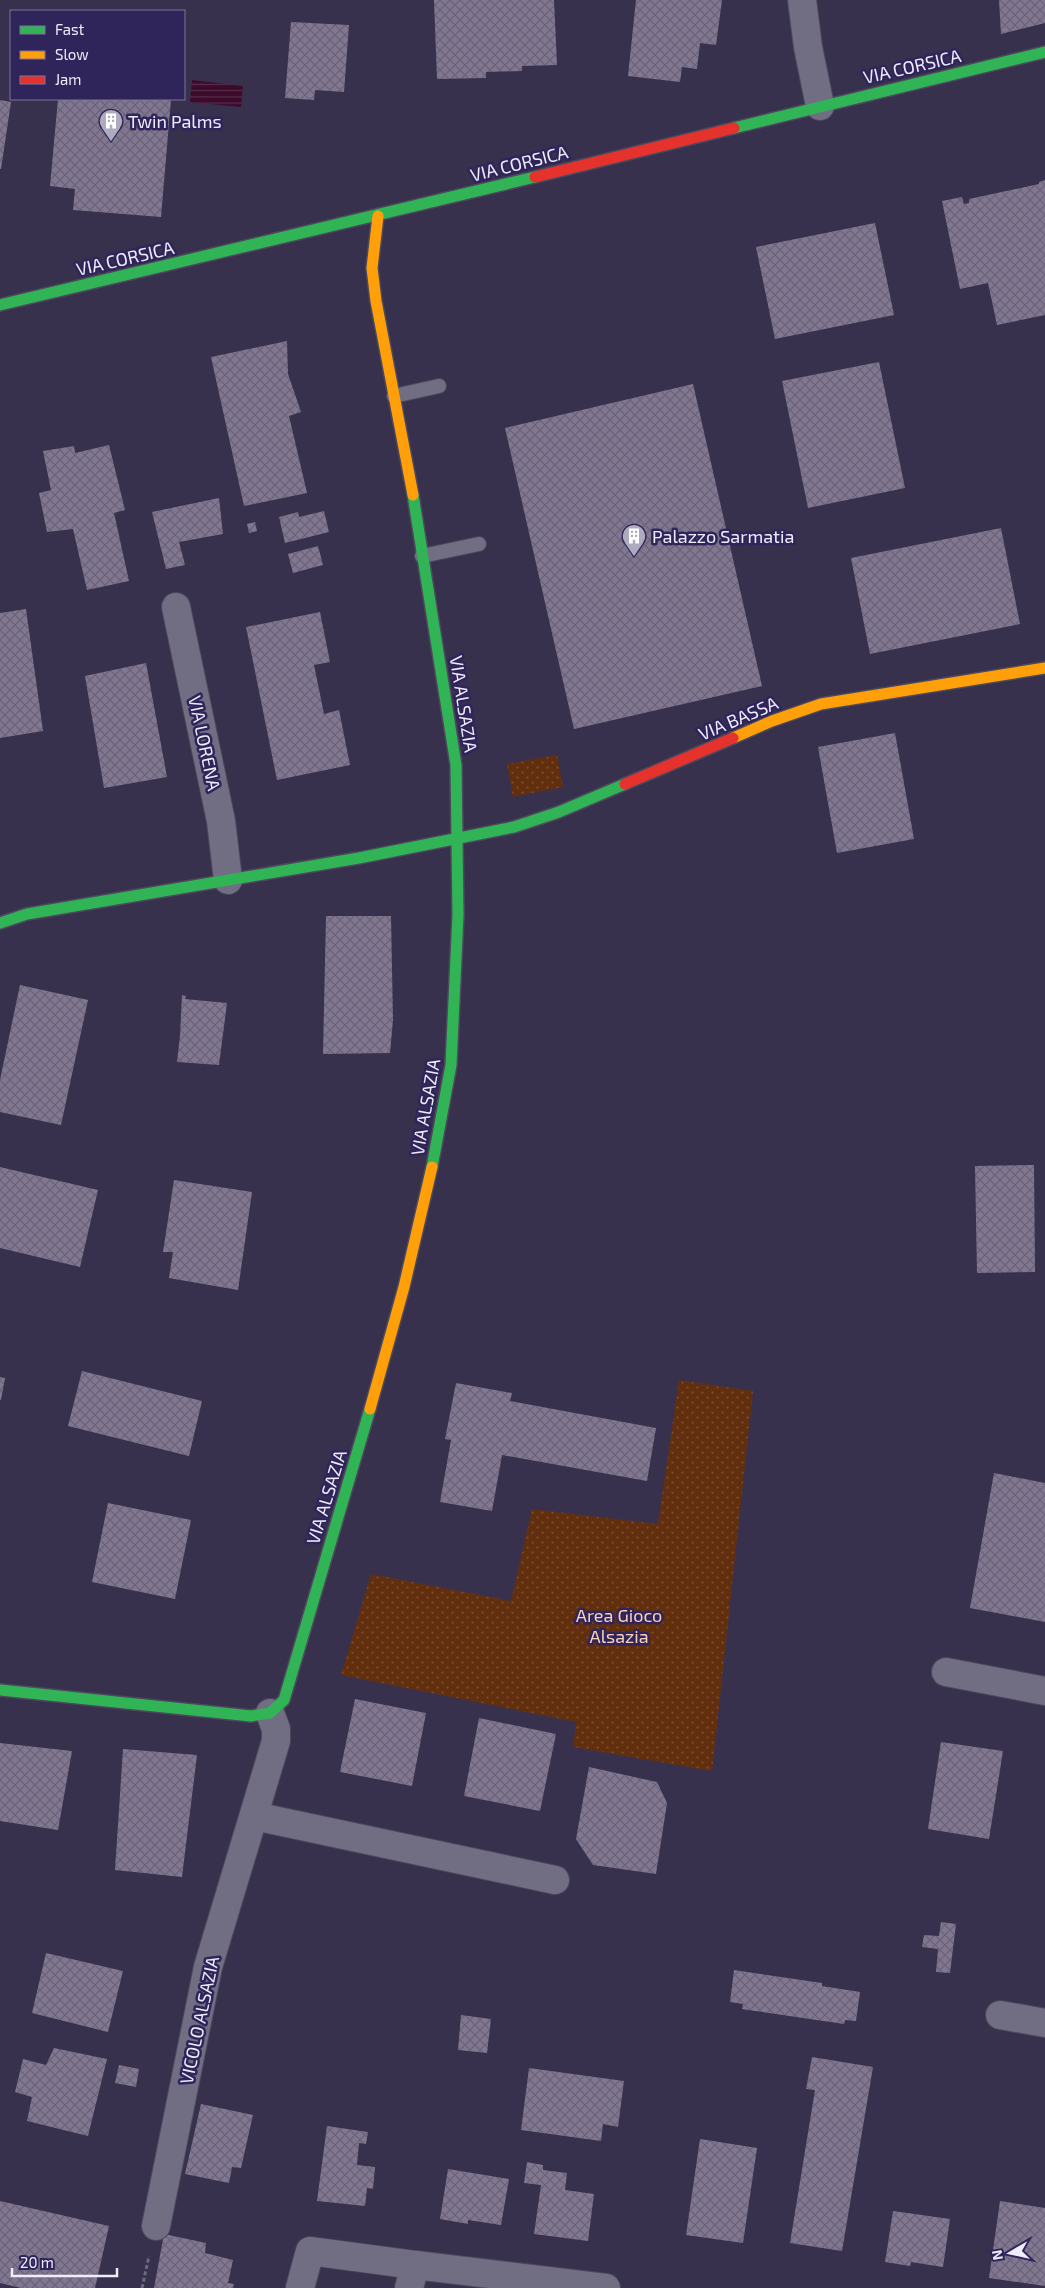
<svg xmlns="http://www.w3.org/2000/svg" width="1045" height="2288" viewBox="0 0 1045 2288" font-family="'Exo 2',sans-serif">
  <defs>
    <pattern id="park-dots" width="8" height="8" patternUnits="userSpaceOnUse" patternTransform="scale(1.25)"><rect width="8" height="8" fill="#622f0e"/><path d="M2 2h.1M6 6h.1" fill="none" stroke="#794d32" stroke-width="1.8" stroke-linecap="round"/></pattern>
    <pattern id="water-rules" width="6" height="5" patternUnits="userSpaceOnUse" patternTransform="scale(1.25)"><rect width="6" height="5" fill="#3c0a2b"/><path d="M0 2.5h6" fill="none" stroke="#582e4b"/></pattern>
    <pattern id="building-cross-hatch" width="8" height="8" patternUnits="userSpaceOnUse" patternTransform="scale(1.25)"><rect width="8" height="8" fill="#827792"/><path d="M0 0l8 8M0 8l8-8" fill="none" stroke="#6a6476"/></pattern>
  </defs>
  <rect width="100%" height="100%" fill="#37314e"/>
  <g fill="url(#park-dots)">
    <path d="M 557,755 L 563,787 L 513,797 L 507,764 Z"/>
    <path d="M 679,1380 L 753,1391 L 712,1771 L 573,1747 L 576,1722 L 341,1675 L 371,1574 L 511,1601 L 532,1509 L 658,1524 Z"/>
  </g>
  <path fill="url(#water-rules)" d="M 192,80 L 243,86 L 241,107 L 190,102 Z"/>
  <g fill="url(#building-cross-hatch)">
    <path d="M 434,0 L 554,0 L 557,65 L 522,66 L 522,71 L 486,72 L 486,78 L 437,79 Z"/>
    <path d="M 636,0 L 722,0 L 716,45 L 700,43 L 697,69 L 682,67 L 680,82 L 628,76 Z"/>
    <path d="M 999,0 L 1045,0 L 1045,23 L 1001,34 Z"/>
    <path d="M 291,22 L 349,25 L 344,92 L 315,90 L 314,100 L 285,98 Z"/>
    <path d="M 58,99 L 171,99 L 161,217 L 73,210 L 75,189 L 50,186 Z"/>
    <path d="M 0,100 L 11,102 L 1,169 L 0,169 Z"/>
    <path d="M 1045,180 L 1045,315 L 997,325 L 988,283 L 960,289 L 942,201 L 962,197 L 964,204 L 969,203 L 969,199 L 1039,184 L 1039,182 Z"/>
    <path d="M 875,223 L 894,315 L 775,339 L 756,247 Z"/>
    <path d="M 287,341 L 288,374 L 301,412 L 289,416 L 307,493 L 244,506 L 211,357 Z"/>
    <path d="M 879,362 L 905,488 L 808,508 L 782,381 Z"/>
    <path d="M 693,384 L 762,686 L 574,729 L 505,428 Z"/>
    <path d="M 109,445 L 125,510 L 114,513 L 129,581 L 87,590 L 73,529 L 47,532 L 39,493 L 51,490 L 43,451 L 74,446 L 75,453 Z"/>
    <path d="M 219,498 L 223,534 L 179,542 L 185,565 L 166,569 L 152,512 Z"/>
    <path d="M 324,511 L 329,532 L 285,543 L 279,517 L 298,512 L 299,517 Z"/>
    <path d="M 255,522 L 257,531 L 249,533 L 247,524 Z"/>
    <path d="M 1001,528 L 1020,624 L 870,654 L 851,558 Z"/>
    <path d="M 318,546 L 323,565 L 293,573 L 288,554 Z"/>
    <path d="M 26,609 L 43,731 L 0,738 L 0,613 Z"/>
    <path d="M 320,612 L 330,662 L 314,665 L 324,714 L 339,710 L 350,765 L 277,780 L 246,627 Z"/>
    <path d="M 146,663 L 167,777 L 104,788 L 85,676 Z"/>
    <path d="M 895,733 L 914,839 L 837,853 L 818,747 Z"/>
    <path d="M 326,916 L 391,916 L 393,1020 L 390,1053 L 323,1054 Z"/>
    <path d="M 20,985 L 88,1000 L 61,1125 L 0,1112 L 0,1080 Z"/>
    <path d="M 182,995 L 186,996 L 185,999 L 227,1003 L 219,1065 L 177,1062 L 180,1036 Z"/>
    <path d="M 1034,1165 L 1035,1272 L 977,1273 L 975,1166 Z"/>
    <path d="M 0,1167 L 98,1190 L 80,1267 L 0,1248 Z"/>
    <path d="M 174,1180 L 252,1192 L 238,1290 L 169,1278 L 173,1252 L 163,1252 Z"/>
    <path d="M 82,1371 L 202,1401 L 189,1456 L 68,1426 Z"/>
    <path d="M 0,1377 L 5,1378 L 1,1400 L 0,1400 Z"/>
    <path d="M 456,1383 L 512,1393 L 510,1401 L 656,1428 L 647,1481 L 502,1455 L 492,1511 L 440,1502 L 451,1440 L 445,1439 Z"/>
    <path d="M 994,1473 L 1045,1483 L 1045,1622 L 970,1608 Z"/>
    <path d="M 108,1503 L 191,1520 L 175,1599 L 92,1582 Z"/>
    <path d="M 355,1699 L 426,1713 L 412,1786 L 340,1772 Z"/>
    <path d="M 479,1718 L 556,1734 L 540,1811 L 464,1796 Z"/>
    <path d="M 941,1742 L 1003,1751 L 989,1839 L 928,1829 Z"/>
    <path d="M 0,1743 L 72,1751 L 58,1830 L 0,1821 Z"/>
    <path d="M 123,1749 L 197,1755 L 182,1877 L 115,1870 Z"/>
    <path d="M 589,1767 L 657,1782 L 667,1803 L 656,1874 L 593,1865 L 576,1839 Z"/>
    <path d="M 941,1922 L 956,1924 L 950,1973 L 936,1972 L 938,1949 L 922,1947 L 924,1935 L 939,1936 Z"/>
    <path d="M 46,1953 L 123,1971 L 108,2032 L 32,2013 Z"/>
    <path d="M 734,1970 L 822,1983 L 822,1986 L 860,1992 L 856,2021 L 845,2020 L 844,2024 L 742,2009 L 743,2004 L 730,2002 Z"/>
    <path d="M 461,2015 L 491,2019 L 487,2053 L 458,2050 Z"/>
    <path d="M 54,2048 L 107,2059 L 88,2136 L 27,2121 L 32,2097 L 15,2092 L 23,2059 L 46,2065 Z"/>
    <path d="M 812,2057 L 873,2067 L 842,2251 L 790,2243 L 815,2090 L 806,2089 Z"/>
    <path d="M 119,2065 L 139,2069 L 136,2087 L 115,2083 Z"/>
    <path d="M 529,2068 L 624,2081 L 618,2127 L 603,2124 L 601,2141 L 521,2130 Z"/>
    <path d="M 201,2104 L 253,2115 L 241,2168 L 232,2167 L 229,2183 L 185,2174 Z"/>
    <path d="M 327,2126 L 368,2132 L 366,2144 L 359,2143 L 357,2165 L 375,2167 L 373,2189 L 367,2188 L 365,2206 L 317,2201 Z"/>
    <path d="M 700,2139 L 757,2148 L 743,2243 L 686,2235 Z"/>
    <path d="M 527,2162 L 543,2165 L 543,2170 L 567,2173 L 565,2190 L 594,2194 L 588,2241 L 534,2234 L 541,2185 L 524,2183 Z"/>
    <path d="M 448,2169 L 509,2179 L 501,2225 L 468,2220 L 468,2224 L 440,2219 Z"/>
    <path d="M 0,2201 L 109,2226 L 95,2288 L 21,2288 L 0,2283 Z"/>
    <path d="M 1000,2201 L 1045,2208 L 1045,2286 L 989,2278 Z"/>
    <path d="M 893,2211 L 950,2219 L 943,2267 L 911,2262 L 910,2266 L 885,2262 Z"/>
    <path d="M 164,2234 L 206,2243 L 205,2253 L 233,2260 L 228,2283 L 234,2284 L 233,2288 L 154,2288 Z"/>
  </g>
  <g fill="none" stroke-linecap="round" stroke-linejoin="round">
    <g stroke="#4d495d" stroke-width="16">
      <g id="lane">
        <path d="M 394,396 L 439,386"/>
        <path d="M 422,556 L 479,544"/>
      </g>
    </g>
    <g stroke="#4d495d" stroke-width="30">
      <g id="street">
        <path d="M 802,0 L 808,47 L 820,106"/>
        <path d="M 176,607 L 221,821 L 228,880"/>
        <path d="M 946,1672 L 1045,1691"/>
        <path d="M 254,1816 L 555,1880"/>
        <path d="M 1000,2015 L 1045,2023"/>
        <path d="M 156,2226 L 208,1967 L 276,1741 L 276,1729 L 270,1713"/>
        <path d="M 300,2288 L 310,2251 L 415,2265"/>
        <path d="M 409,2288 L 415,2265 L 606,2288"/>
      </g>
    </g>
    <g stroke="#4d495d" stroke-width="14">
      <g id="fast">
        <path d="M 734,128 L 1045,52"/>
        <path d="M 0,305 L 535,177"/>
        <path d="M 413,495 L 456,765 L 458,915 L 451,1065 L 432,1167"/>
        <path d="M 0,923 L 27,914 L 359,858 L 514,827 L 559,812 L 625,784"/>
        <path d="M 0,1690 L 251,1716 L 270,1713 L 284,1700 L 370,1409"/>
      </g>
    </g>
    <g stroke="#4d495d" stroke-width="14">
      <g id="slow">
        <path d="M 378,216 L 372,268 L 376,301 L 413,495"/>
        <path d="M 733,738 L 772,721 L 821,704 L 1045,668"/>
        <path d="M 370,1409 L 404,1287 L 432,1167"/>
      </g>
    </g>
    <g stroke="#4d495d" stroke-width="14">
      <g id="jam">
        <path d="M 535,177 L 734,128"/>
        <path d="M 625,784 L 733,738"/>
      </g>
    </g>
    <path stroke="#6d697e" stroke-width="3" stroke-dasharray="4 2.5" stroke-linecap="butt" d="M 142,2288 L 149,2256"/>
    <use href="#lane" stroke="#716d83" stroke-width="14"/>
    <use href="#street" stroke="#716d83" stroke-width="28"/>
    <use href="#fast" stroke="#30b455" stroke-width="11"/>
    <use href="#slow" stroke="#ff9f0a" stroke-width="11"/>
    <use href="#jam" stroke="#e5322d" stroke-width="11"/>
  </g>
  <defs>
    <g id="building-pin" transform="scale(1.25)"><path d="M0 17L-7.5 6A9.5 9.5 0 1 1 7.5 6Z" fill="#aeabbe" stroke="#30255a"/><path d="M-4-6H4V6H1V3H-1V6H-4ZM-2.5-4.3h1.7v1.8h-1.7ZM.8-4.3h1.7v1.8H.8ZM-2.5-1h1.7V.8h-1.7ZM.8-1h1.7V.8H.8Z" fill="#fff"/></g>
  </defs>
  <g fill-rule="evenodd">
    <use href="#building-pin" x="111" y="121"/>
    <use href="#building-pin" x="634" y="536"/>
  </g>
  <g text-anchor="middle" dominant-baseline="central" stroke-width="5" stroke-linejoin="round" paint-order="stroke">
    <g font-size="18" fill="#eeedfa" stroke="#30255a">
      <text transform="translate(912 66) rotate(-13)">VIA CORSICA</text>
      <text transform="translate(519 163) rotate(-14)">VIA CORSICA</text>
      <text transform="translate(125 258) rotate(-13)">VIA CORSICA</text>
      <text transform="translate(464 704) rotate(81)">VIA ALSAZIA</text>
      <text transform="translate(738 718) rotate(-23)">VIA BASSA</text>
      <text transform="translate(205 743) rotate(78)">VIA LORENA</text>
      <text transform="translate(425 1107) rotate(-80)">VIA ALSAZIA</text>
      <text transform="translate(326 1497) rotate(-73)">VIA ALSAZIA</text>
      <text transform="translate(199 2020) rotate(-78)">VICOLO ALSAZIA</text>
    </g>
    <g font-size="18" fill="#eeedfa" stroke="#30255a" text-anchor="start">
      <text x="128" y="121">Twin Palms</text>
      <text x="652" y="536">Palazzo Sarmatia</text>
    </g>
    <g font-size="18" fill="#f9cfb8" stroke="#30255a">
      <text x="619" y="1615">Area Gioco<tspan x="619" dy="21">Alsazia</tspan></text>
    </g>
  </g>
  <rect x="10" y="10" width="175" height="90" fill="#30255a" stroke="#7c759a"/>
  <rect x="20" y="26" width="25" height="8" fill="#30b455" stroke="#7c759a"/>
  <text x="55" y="35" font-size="15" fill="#eeedfa">Fast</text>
  <rect x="20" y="51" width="25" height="8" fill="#ff9f0a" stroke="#7c759a"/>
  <text x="55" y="60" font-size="15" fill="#eeedfa">Slow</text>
  <rect x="20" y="76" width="25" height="8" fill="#e5322d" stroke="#7c759a"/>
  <text x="55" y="85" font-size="15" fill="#eeedfa">Jam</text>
  <g transform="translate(1010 2253) rotate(261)" stroke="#30255a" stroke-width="4" paint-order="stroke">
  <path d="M0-4L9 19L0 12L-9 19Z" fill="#eeedfa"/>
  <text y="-8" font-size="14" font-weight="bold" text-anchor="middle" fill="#eeedfa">N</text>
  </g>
  <path d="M12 2268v8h105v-8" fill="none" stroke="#eeedfa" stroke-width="2.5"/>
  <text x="20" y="2268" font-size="15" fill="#eeedfa" stroke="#30255a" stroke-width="4" paint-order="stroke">20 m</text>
</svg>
